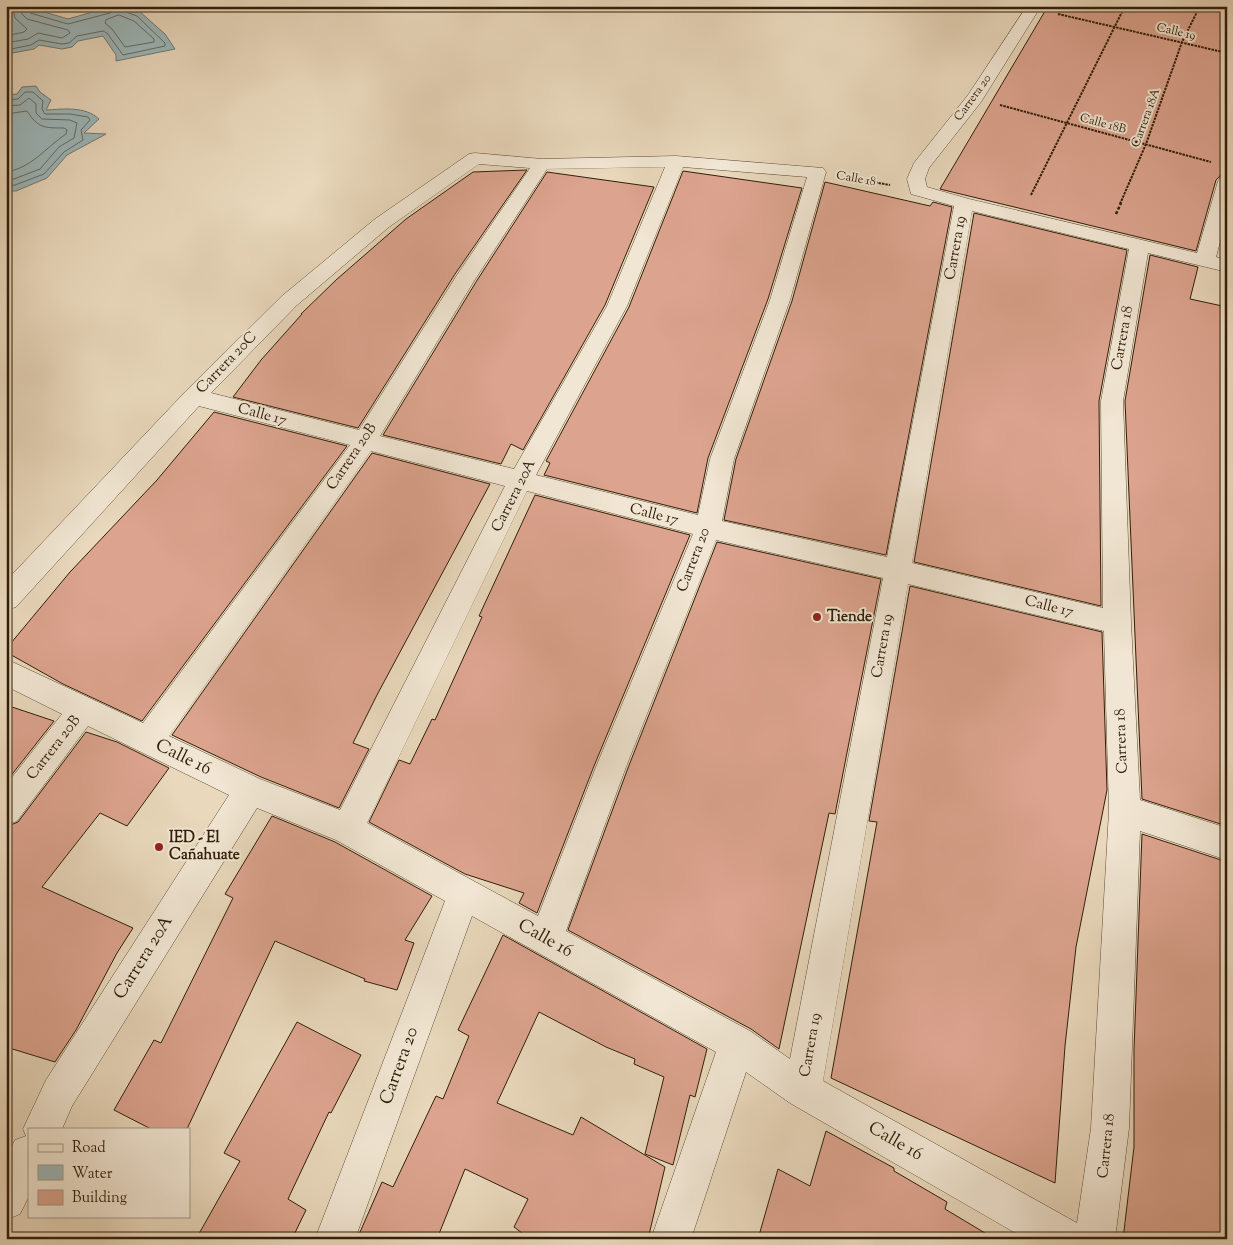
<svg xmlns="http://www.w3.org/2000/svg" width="1233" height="1245" viewBox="0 0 1233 1245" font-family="'Sorts Mill Goudy',serif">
  <rect width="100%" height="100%" fill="#e9d8bc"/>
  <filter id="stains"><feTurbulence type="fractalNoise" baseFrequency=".004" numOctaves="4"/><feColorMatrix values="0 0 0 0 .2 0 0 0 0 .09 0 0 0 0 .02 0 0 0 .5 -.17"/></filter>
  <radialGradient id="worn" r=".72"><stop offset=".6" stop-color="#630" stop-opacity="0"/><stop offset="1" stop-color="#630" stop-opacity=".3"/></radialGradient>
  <g fill="#9cb7bb" stroke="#717a74">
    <path d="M 6,6 L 24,6 L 68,19 L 103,9 L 125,8 L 139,11 L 165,34 L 175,49 L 116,61 L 116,55 L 103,36 L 78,41 L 72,47 L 62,49 L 39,45 L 34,49 L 7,54 L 6,58 Z"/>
    <path d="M 36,86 L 40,92 L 51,100 L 46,110 C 64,109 85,106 99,119 L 84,133 L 106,134 L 67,155 L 47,178 L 16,191 L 6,191 L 6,95 L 17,94 L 22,87 Z"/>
  </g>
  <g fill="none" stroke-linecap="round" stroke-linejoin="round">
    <g stroke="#666b62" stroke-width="1">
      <path d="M 26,6 L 30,13 L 68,24 L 110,13 L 114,11 L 114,6"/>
      <path d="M 119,15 L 134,21 L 154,39 L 154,42 L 125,47 L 112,29 L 105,23 L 106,20 Z"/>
      <path d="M 6,36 L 24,32 L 27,29 L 15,18 L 12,6"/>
      <path d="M 6,43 L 28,39 L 38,33 L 62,38 L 70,33 L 68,30 L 27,19 L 22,14 L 20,6"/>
      <path d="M 6,50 L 31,45 L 39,40 L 62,44 L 69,43 L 77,36 L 103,31 L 107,33 L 123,55 L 165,46 L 165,43 L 137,16 L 126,12 L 124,6"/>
      <path d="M 6,100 L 18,99 L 25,92 L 33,92 L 43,101 L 42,109 L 45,114 L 70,114 L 88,117 L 90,120 L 81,130 L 83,140 L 64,152 L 44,174 L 15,185 L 6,186"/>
      <path d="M 6,106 L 20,105 L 29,98 L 36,104 L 36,113 L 42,119 L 70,120 L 77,123 L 74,138 L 59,147 L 40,169 L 14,179 L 6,179"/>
      <path d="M 6,114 L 27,111 C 38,128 44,128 64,128 L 67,130 L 66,134 C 45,148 32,168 6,172"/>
    </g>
  </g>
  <g fill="#dca38e" stroke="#301f09">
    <path d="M 1048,6 L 1227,6 L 1227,167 L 1224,175 L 1220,176 L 1216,180 L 1196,251 L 940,189 Z"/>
    <path d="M 527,170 L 455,274 L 358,428 L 233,397 L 261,360 L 302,314 L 301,314 L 336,280 L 406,219 L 473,172 Z"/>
    <path d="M 683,171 L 802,188 L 768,299 L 708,458 L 697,513 L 544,475 L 550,463 L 546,461 L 629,307 Z"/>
    <path d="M 547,172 L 654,187 L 605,305 L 523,450 L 511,444 L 501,464 L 383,435 L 476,282 Z"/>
    <path d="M 825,182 L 930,206 L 933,202 L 952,207 L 886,555 L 724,520 L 736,459 L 792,301 Z"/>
    <path d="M 974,213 L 1127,250 L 1099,401 L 1101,606 L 914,562 Z"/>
    <path d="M 1150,255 L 1198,267 L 1190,299 L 1227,307 L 1227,826 L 1142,799 L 1125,401 Z"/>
    <path d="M 214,412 L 347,446 L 142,721 L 63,684 L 6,652 L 6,649 L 70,572 L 157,480 Z"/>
    <path d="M 372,453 L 490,484 L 377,695 L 353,743 L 369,749 L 339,808 L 261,777 L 172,735 Z"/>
    <path d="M 535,495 L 690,535 L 594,766 L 537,913 L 519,903 L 524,893 L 465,874 L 369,822 L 399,760 L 410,764 L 432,719 L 435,720 L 482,617 L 479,616 Z"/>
    <path d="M 717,542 L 881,579 L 835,814 L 829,813 L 779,1049 L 751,1029 L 568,930 L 628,768 Z"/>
    <path d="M 910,586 L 1102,632 L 1107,790 L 1076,947 L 1065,1046 L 1055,1183 L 831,1078 L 877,822 L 869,821 Z"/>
    <path d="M 6,705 L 54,721 L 6,782 Z"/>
    <path d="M 86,732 L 117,742 L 169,768 L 127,826 L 100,813 L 42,887 L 133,928 L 117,953 L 76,1030 L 55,1062 L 6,1047 L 6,827 L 18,822 Z"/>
    <path d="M 272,816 L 335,842 L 432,896 L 405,940 L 414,943 L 397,990 L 364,981 L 365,979 L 275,941 L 187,1129 L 151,1129 L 114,1110 L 154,1040 L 161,1043 L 233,898 L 225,894 Z"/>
    <path d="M 1142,834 L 1227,862 L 1227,1239 L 1123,1239 L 1134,1147 L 1134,1050 Z"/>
    <path d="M 503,935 L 707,1049 L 695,1097 L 690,1095 L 673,1165 L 645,1154 L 664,1077 L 634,1064 L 635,1059 L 606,1047 L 539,1012 L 497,1103 L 573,1135 L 581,1117 L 665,1167 L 648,1239 L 530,1239 L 514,1227 L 528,1199 L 465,1169 L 437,1239 L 357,1239 L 382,1182 L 393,1187 L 436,1096 L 443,1099 L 469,1036 L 458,1030 Z"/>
    <path d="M 297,1022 L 361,1055 L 331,1113 L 329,1112 L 288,1199 L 306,1210 L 292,1239 L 196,1239 L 240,1161 L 224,1153 Z"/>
    <path d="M 826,1131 L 894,1168 L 894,1171 L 947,1202 L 945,1209 L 995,1239 L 758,1239 L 778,1169 L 810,1186 Z"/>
  </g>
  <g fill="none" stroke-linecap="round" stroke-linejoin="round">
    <g stroke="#5e4d36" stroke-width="1">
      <path id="minor" d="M 1027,6 L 1041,6 L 981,102 L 929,168 L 925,179 L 927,187 L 969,199 L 1197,253 L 1218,181 L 1221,177 L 1227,176 L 1227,216 L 1216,257 L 1227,260 L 1227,272 L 1148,253 L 1123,401 L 1131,623 L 1140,800 L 1227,828 L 1227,860 L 1140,831 L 1129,1128 L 1115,1239 L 1026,1239 L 790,1103 L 746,1072 L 691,1239 L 651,1239 L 716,1052 L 472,916 L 355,1239 L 315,1239 L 445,901 L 336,840 L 257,808 L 72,1106 L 62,1129 L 29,1129 L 29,1196 L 20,1214 L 6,1220 L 6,1158 L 15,1140 L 26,1136 L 23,1129 L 46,1080 L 229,795 L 88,726 L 17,821 L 6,825 L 6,785 L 62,714 L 6,686 L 6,659 L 143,723 L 350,445 L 199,406 L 16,607 L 6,610 L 6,581 L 186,391 L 282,296 L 375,219 L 469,154 L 475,153 L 542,159 L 676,156 L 823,168 L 826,172 L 790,300 L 734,459 L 722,521 L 887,557 L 954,206 L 911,194 L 907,179 L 914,163 L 968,95 ZM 479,164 L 530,168 L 457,275 L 359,430 L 211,393 L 296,306 L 389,227 ZM 665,167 L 607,306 L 514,469 L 380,436 L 474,281 L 547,169 ZM 683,167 L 807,177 L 770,300 L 710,459 L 698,515 L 536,475 L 627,306 ZM 972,211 L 1129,249 L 1101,401 L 1103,608 L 912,563 ZM 371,451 L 505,486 L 340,810 L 260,779 L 169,736 ZM 527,491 L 693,534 L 596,767 L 538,916 L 367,823 ZM 716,540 L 883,578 L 790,1059 L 750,1031 L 566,931 L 626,767 ZM 908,584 L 1104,631 L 1109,811 L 1091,1128 L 1077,1223 L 823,1081 Z"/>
    </g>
    <g stroke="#301f09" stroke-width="2" stroke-dasharray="2.5 1" stroke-linecap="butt">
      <path d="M 256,11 L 260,6"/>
      <path d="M 1058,14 L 1227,53"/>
      <path d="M 1000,105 L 1211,162"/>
      <path d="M 844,177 L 890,185"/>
      <path d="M 1031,195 L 1125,6"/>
      <path d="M 1120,204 L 1146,144 L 1182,42 L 1200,6"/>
    </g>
    <path stroke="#301f09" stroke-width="2.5" stroke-dasharray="3 2" stroke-linecap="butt" d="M 1116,214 L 1121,203"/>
    <use href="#minor" fill="#f1e6d3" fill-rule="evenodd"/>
  </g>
  <g fill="#8f2418" stroke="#f1e6d3" stroke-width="2">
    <circle cx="817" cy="617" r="5"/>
    <circle cx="159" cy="847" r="5"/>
  </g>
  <g text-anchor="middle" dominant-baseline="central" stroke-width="4" stroke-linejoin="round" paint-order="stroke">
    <g font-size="12" fill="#301f09" stroke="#f1e6d3">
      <text transform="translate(1176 32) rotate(13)">Calle 19</text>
      <text transform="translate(973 98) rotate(-54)">Carrera 20</text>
      <text transform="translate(1146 118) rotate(-70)">Carrera 18A</text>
      <text transform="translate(1103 124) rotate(15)">Calle 18B</text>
      <text transform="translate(856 179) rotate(10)">Calle 18</text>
    </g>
    <g font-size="15" fill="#301f09" stroke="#f1e6d3">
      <text transform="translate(956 248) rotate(-80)">Carrera 19</text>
      <text transform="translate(1123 338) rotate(-80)">Carrera 18</text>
      <text transform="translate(227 363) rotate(-46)">Carrera 20C</text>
      <text transform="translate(262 415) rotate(15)">Calle 17</text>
      <text transform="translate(352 457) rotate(-56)">Carrera 20B</text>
      <text transform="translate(514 496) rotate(-63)">Carrera 20A</text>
      <text transform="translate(654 515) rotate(14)">Calle 17</text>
      <text transform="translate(694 560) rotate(-69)">Carrera 20</text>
      <text transform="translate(1049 607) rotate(14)">Calle 17</text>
      <text transform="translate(883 646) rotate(-80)">Carrera 19</text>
      <text transform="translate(1122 741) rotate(-92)">Carrera 18</text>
      <text transform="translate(54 748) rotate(-52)">Carrera 20B</text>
      <text transform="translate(811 1045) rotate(-80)">Carrera 19</text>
      <text transform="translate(1107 1146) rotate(-84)">Carrera 18</text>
    </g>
    <g font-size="15" font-weight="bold" fill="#301f09" stroke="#f1e6d3" text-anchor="start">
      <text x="827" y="617">Tiende</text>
      <text x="169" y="838">IED - El<tspan x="169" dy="17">Cañahuate</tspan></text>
    </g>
    <g font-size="18" fill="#301f09" stroke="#f1e6d3">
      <text transform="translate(183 758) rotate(26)">Calle 16</text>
      <text transform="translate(545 939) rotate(29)">Calle 16</text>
      <text transform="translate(144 958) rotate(-58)">Carrera 20A</text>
      <text transform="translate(400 1066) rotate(-70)">Carrera 20</text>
      <text transform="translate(895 1142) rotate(30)">Calle 16</text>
    </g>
  </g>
  <rect width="1233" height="1245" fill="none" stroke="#e9d8bc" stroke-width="25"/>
  <rect x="8" y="8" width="1218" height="1230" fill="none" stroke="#301f09" stroke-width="2.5"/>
  <rect x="12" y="12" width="1208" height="1220" fill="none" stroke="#301f09"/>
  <rect x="28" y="1128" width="162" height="90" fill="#f1e6d3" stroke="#a49682"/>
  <rect x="38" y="1144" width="25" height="8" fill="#f1e6d3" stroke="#a49682"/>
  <text x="72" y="1152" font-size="15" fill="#301f09">Road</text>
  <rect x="38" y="1165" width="25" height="15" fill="#9cb7bb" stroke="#a49682"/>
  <text x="72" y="1178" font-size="15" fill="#301f09">Water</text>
  <rect x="38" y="1190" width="25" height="15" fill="#dca38e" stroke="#a49682"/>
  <text x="72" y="1202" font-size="15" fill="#301f09">Building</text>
  <rect width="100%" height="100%" filter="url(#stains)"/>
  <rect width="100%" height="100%" fill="url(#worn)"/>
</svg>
